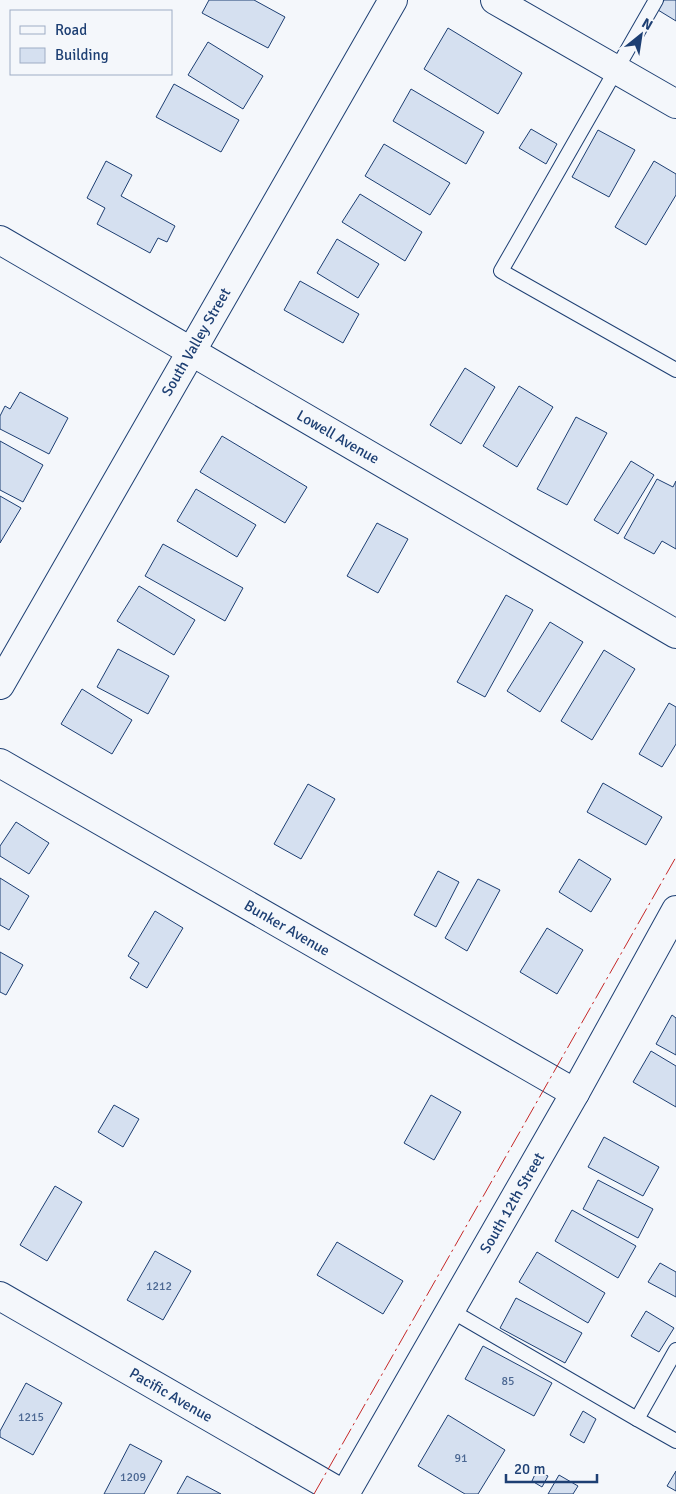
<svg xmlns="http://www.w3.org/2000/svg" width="676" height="1494" viewBox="0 0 676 1494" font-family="Signika,sans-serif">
  <rect width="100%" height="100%" fill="#f4f7fb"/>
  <g fill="#d5e0f0" stroke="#1d3f73">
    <path d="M 209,0 L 254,0 L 285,17 L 268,48 L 202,13 Z"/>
    <path d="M 664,0 L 676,0 L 676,21 L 658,10 Z"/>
    <path d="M 448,28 L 522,73 L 498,114 L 424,69 Z"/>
    <path d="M 208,42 L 263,76 L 243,109 L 188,75 Z"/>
    <path d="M 174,84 L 239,120 L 221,152 L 156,117 Z"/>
    <path d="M 411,89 L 484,132 L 466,164 L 393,121 Z"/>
    <path d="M 531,129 L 557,144 L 546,164 L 519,148 Z"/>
    <path d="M 598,130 L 635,150 L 609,197 L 572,177 Z"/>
    <path d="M 384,144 L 450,183 L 430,215 L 365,176 Z"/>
    <path d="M 106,161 L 132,175 L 121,196 L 175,226 L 167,242 L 158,238 L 150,253 L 97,224 L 105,208 L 87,198 Z"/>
    <path d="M 654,161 L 676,174 L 676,195 L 646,245 L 615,227 Z"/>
    <path d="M 360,194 L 422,232 L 405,261 L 342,222 Z"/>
    <path d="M 337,239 L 379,264 L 358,298 L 317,273 Z"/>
    <path d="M 300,281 L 359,314 L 343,343 L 284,310 Z"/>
    <path d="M 465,368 L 495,387 L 461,444 L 430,425 Z"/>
    <path d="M 519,386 L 553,407 L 517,467 L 483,446 Z"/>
    <path d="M 20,392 L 68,418 L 49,454 L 0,429 L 0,416 L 5,406 L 10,409 Z"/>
    <path d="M 576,417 L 607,433 L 567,505 L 537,489 Z"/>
    <path d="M 222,436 L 307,487 L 285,523 L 200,472 Z"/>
    <path d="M 0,441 L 43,465 L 23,502 L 0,490 Z"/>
    <path d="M 631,461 L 654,475 L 618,534 L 594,520 Z"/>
    <path d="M 657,479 L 673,487 L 676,481 L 676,549 L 662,541 L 654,554 L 624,538 Z"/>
    <path d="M 196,489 L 256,525 L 237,557 L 177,521 Z"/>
    <path d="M 0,496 L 21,508 L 0,543 Z"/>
    <path d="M 377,523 L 408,539 L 378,593 L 347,576 Z"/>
    <path d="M 163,544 L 243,588 L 225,621 L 145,576 Z"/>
    <path d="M 139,586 L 195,620 L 174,655 L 117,621 Z"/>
    <path d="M 506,595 L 533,610 L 485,697 L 457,682 Z"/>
    <path d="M 550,622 L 583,642 L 540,712 L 507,691 Z"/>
    <path d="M 118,649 L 169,676 L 148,714 L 97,687 Z"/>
    <path d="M 604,650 L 635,669 L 592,740 L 561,721 Z"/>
    <path d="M 82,689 L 132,720 L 112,754 L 61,724 Z"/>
    <path d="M 669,703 L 676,707 L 676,744 L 662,767 L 639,754 Z"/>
    <path d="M 603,783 L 662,817 L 646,845 L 587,812 Z"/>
    <path d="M 308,784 L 335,799 L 301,859 L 274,844 Z"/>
    <path d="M 16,822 L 49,843 L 29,874 L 0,856 L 0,846 Z"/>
    <path d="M 579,859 L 611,879 L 591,912 L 559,892 Z"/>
    <path d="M 438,871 L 459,882 L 436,927 L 414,915 Z"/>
    <path d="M 0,878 L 29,896 L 9,930 L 0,925 Z"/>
    <path d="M 478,879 L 500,890 L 467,951 L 445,938 Z"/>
    <path d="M 155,911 L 183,928 L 147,988 L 130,978 L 139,963 L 128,956 Z"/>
    <path d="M 547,928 L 583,950 L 557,994 L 520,972 Z"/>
    <path d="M 0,952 L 23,965 L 6,995 L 0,992 Z"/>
    <path d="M 672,1015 L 676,1018 L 676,1055 L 656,1044 Z"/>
    <path d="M 651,1051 L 676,1066 L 676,1107 L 633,1082 Z"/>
    <path d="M 431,1095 L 461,1112 L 434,1160 L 404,1143 Z"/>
    <path d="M 114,1105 L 139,1119 L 123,1147 L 98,1132 Z"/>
    <path d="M 604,1137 L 659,1167 L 643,1196 L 588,1167 Z"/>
    <path d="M 598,1180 L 653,1209 L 638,1238 L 583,1209 Z"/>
    <path d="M 55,1186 L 82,1202 L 47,1261 L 20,1245 Z"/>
    <path d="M 572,1210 L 636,1246 L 618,1278 L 555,1241 Z"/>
    <path d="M 337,1242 L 403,1281 L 383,1314 L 317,1275 Z"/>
    <path d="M 155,1251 L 191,1271 L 163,1320 L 127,1300 Z"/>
    <path d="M 537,1252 L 605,1293 L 588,1323 L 519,1282 Z"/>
    <path d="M 660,1263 L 676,1272 L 676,1297 L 648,1282 Z"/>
    <path d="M 516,1298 L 582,1333 L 565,1363 L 500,1328 Z"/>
    <path d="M 646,1311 L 674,1328 L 659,1352 L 631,1336 Z"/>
    <path d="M 483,1346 L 552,1383 L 534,1416 L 465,1379 Z"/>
    <path d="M 26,1383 L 62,1403 L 33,1455 L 0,1437 L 0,1431 Z"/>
    <path d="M 583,1411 L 596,1419 L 584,1443 L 570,1435 Z"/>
    <path d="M 448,1415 L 505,1450 L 478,1494 L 465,1494 L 418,1466 Z"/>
    <path d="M 130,1444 L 162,1461 L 144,1494 L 104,1494 Z"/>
    <path d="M 537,1470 L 548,1476 L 542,1487 L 532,1481 Z"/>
    <path d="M 676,1471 L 676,1491 L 667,1486 Z"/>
    <path d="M 559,1475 L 578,1486 L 573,1494 L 548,1494 Z"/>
    <path d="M 187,1476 L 221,1494 L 177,1494 Z"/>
  </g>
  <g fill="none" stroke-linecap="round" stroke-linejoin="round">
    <g stroke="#1d3f73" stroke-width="16">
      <g id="lane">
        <path d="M 656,0 L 501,271 L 676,370"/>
        <path d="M 450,1310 L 637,1419 L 676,1350"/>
        <path d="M 637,1419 L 676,1441"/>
      </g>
    </g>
    <g stroke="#1d3f73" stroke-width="30">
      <g id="street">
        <path d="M 495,0 L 676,104"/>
        <path d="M 0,240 L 676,634"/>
        <path d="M 0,685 L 393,0"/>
        <path d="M 0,763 L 575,1093"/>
        <path d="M 0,1296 L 343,1494"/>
        <path d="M 345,1494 L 575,1093 L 676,910"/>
      </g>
    </g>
    <use href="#lane" stroke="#f4f7fb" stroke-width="14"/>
    <use href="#street" stroke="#f4f7fb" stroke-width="28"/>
    <path stroke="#c62828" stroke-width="1" stroke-dasharray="18 4 2.5 4" stroke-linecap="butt" d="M 314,1494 L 676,857"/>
  </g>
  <g text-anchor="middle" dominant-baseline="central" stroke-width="4" stroke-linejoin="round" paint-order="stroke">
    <g font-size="12" fill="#4b6792">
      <text x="159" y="1286">1212</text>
      <text x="508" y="1381">85</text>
      <text x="31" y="1417">1215</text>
      <text x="461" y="1458">91</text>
      <text x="133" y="1477">1209</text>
    </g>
    <g font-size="15" fill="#1d3f73" stroke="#f4f7fb">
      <text transform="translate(196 342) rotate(-60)">South Valley Street</text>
      <text transform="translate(338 437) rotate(30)">Lowell Avenue</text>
      <text transform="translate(287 928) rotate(30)">Bunker Avenue</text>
      <text transform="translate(512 1203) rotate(-60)">South 12th Street</text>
      <text transform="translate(171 1395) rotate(30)">Pacific Avenue</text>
    </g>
  </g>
  <rect x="10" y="10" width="162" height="65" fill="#f4f7fb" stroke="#9eadc5"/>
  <rect x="20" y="26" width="25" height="8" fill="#f4f7fb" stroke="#9eadc5"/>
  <text x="55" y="35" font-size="15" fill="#1d3f73">Road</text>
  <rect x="20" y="48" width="25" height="15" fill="#d5e0f0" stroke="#9eadc5"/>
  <text x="55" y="60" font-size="15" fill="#1d3f73">Building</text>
  <g transform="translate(641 35) rotate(30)" stroke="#f4f7fb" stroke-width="4" paint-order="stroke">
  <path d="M0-4L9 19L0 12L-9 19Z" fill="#1d3f73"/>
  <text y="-8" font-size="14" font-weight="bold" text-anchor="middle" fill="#1d3f73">N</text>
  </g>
  <path d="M506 1474v8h91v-8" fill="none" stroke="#1d3f73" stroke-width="2.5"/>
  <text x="514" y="1474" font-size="15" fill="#1d3f73" stroke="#f4f7fb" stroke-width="4" paint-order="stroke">20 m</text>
</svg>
